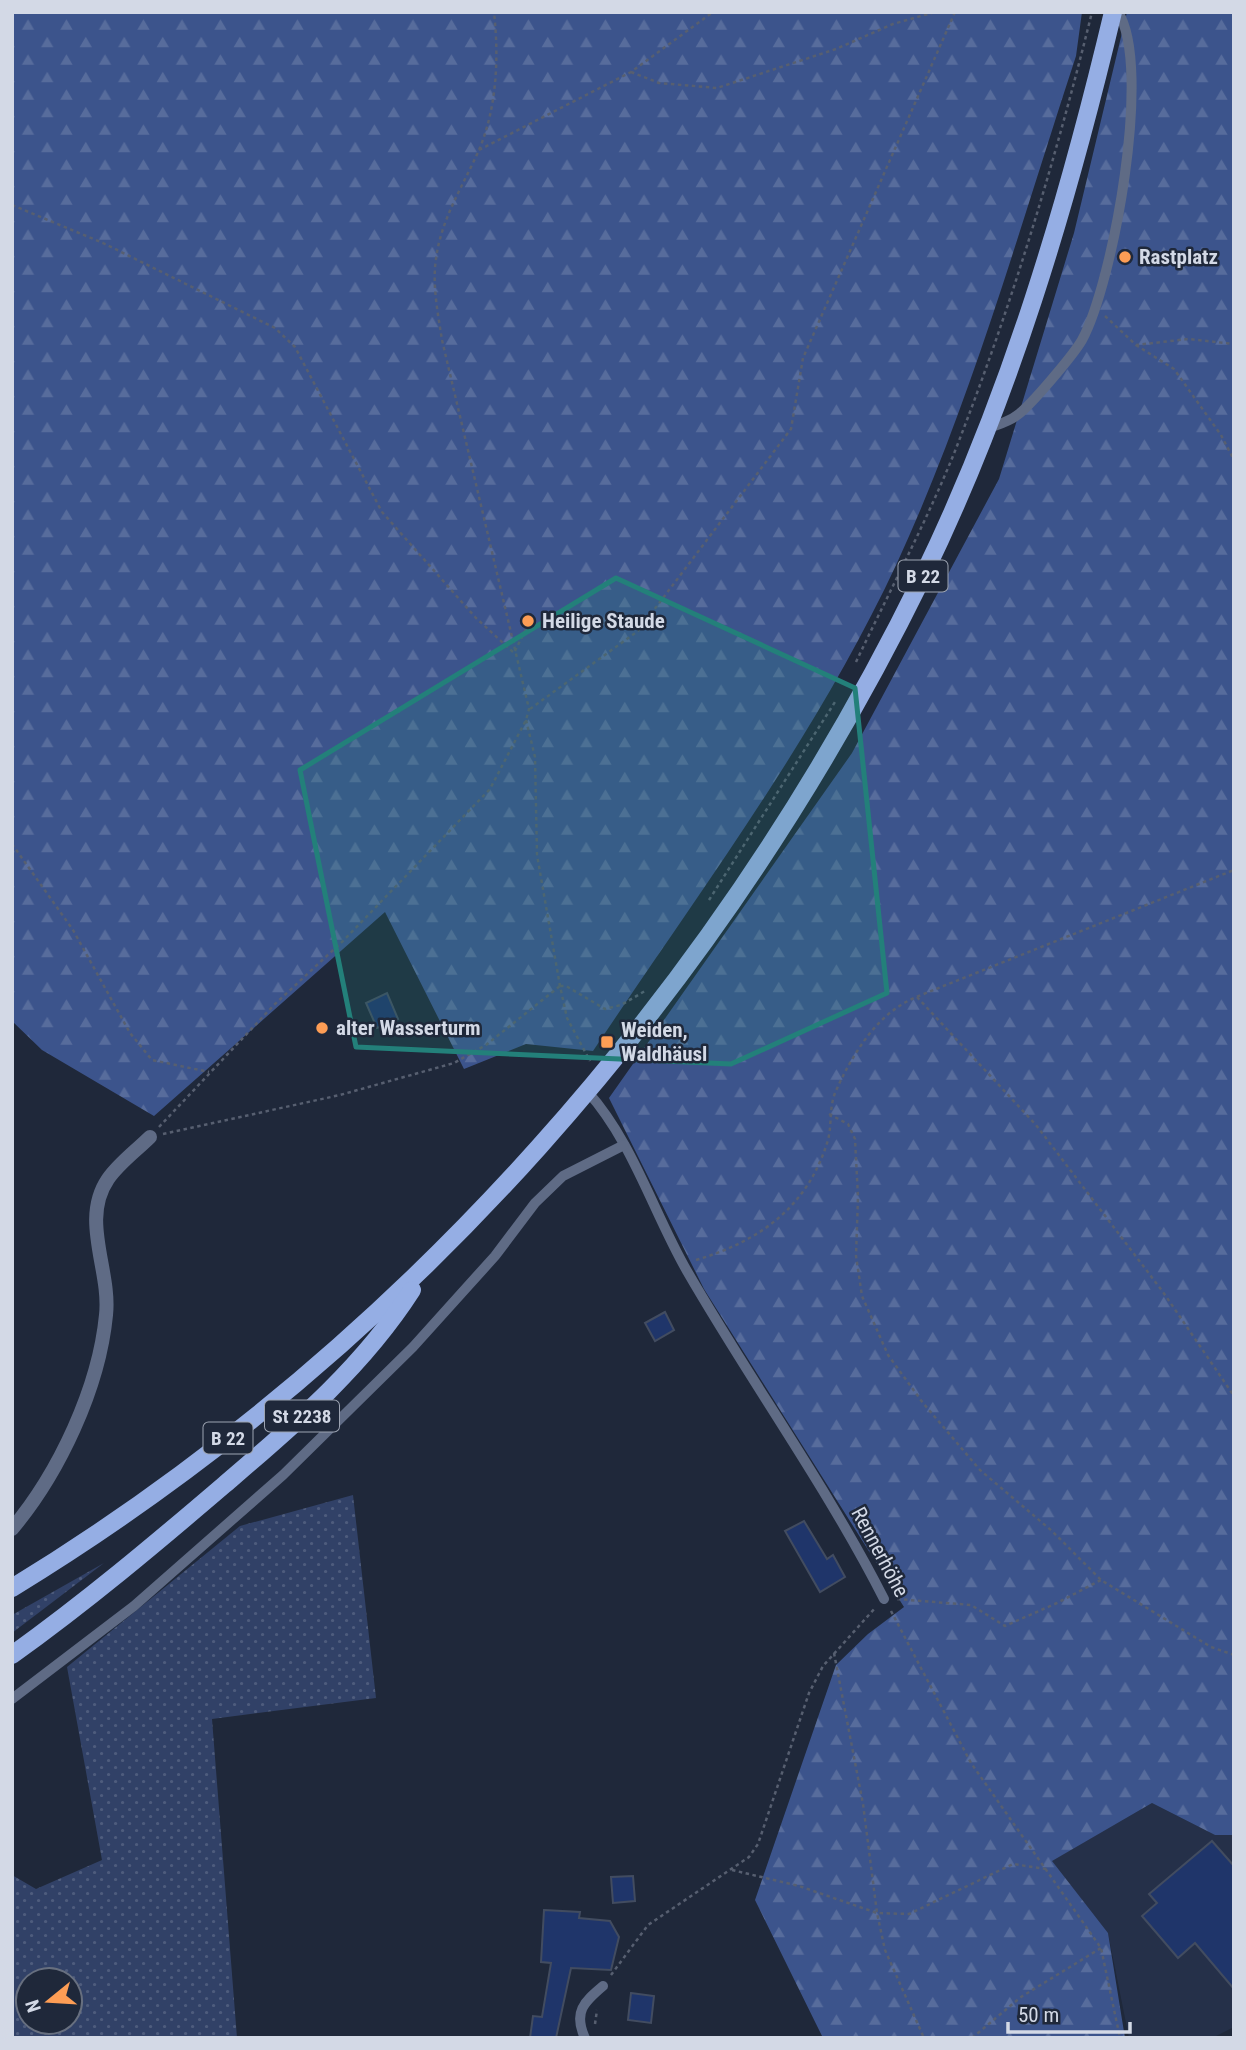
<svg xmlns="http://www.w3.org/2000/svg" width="1246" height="2050" viewBox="0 0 1246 2050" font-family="'Roboto Condensed',sans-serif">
  <defs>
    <pattern id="green-dots" width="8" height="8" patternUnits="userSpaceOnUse" patternTransform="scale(1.75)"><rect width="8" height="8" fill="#314167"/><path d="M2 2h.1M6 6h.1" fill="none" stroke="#4e5c7d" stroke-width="1.8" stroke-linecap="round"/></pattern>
    <pattern id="forest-firs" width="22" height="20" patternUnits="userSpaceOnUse" patternTransform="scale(1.75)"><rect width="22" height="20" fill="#3c548c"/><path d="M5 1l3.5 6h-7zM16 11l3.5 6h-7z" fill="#576c9c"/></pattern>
  </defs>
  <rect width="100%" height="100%" fill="#1f283a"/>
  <path fill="#253049" d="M 1152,1803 L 1215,1835 L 1234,1835 L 1234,2027 L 1212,2038 L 1129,2038 L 1108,1933 L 1051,1861 Z"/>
  <g fill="url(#green-dots)" fill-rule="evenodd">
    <path d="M 353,1495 L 376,1698 L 212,1719 L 237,2038 L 12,2038 L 12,1875 L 36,1889 L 102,1860 L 67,1667 L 240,1526 ZM 28,1980 L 70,1980 L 70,2022 L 28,2022 Z"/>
    <path d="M 104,1563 L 12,1633 L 12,1615 Z"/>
  </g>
  <g fill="url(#forest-firs)">
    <path d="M 12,12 L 1082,12 L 1076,56 C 1020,226 972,400 897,563 C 816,737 699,892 593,1051 L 526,1044 L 464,1069 L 385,912 L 154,1116 L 42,1050 L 12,1021 Z"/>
    <path d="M 1127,12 L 1234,12 L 1234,1835 L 1215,1835 L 1152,1803 L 1052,1861 L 1108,1933 L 1125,2038 L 823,2038 L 755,1900 L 836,1665 L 868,1634 L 904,1607 L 704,1289 L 609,1098 L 852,753 L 999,479 L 1074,233 Z"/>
  </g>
  <g fill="#1f356a" stroke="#424c60" stroke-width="2">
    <path d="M 387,993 L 398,1019 L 377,1028 L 366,1003 Z"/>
    <path d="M 665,1312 L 674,1330 L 655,1341 L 645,1323 Z"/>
    <path d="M 804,1521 L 827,1559 L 833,1555 L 845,1577 L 820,1592 L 785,1531 Z"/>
    <path d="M 1212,1841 L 1234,1866 L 1234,1989 L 1195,1943 L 1178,1958 L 1142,1916 L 1157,1903 L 1149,1894 Z"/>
    <path d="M 633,1876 L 635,1901 L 613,1903 L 611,1877 Z"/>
    <path d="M 544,1910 L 580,1912 L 579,1918 L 610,1921 L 619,1937 L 611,1970 L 571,1968 L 556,2038 L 530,2038 L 533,2016 L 542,2017 L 551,1963 L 541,1962 Z"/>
    <path d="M 631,1993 L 654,1996 L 651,2023 L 628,2020 Z"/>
  </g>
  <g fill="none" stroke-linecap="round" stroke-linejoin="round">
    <g stroke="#575f70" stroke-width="2.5" stroke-dasharray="3.5 3.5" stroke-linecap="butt">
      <path d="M 631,72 L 659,83 L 717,88 L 836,49 L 893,24 L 935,12"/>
      <path d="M 479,150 L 631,72 L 713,12"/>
      <path d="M 12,205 L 103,243 L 275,328 L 295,347 L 382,512 L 476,618 L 514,653 L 526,629"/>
      <path d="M 1105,316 L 1136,345 L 1188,339 L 1234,344"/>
      <path d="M 1136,345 L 1174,369 L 1221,435 L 1234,460"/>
      <path d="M 856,662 C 889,592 926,523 955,451 C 1011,308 1055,162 1092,12"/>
      <path d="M 530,709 L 638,631 L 791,429 L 803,358 L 955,12"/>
      <path d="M 526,720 L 535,757 L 537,855 L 560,986 L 567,1018 L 590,1061"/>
      <path d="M 12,844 L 73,930 L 130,1033 L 152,1060 L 209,1072"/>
      <path d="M 709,900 L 835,702"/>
      <path d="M 560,986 L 566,986 L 605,1009 L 621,1005 L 645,991"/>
      <path d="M 917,997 L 1036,1125 L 1163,1292 L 1234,1396"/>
      <path d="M 829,1114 L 848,1124 L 855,1139 L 858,1197 L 856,1256 L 862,1296 L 888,1355 L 923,1403 L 980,1470 L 1052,1531 L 1101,1580 L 1211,1647 L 1234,1655"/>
      <path d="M 159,1127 L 274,1005 L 344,940 L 490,789 L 526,720 L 529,709 L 442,340 C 438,314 432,285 436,259 C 441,219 463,186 479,150 C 497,107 499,58 494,12"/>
      <path d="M 163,1134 L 340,1095 L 454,1063 L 486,1045 L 560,986"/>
      <path d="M 696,1260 C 760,1241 808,1207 828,1140 C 832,1124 829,1109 835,1093 C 848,1063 870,1025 898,1007 C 909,999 924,994 936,989 L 1234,870"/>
      <path d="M 897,1599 L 971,1605 L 1005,1626 L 1057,1603 L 1101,1580"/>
      <path d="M 891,1611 L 971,1763 L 1101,1948 L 1120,2038"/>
      <path d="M 834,1653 L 863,1804 L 877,1913 L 885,1950 L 924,2038"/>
      <path d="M 732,1870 L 799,1886 L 877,1913 L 909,1914 L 1013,1864 L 1046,1869"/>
      <path d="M 611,1975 L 648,1925 L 749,1857 L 758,1844 L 809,1693 L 823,1666 L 876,1607"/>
      <path d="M 595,2024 L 597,2010"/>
      <path d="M 972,2038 L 1021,1997 L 1101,1948"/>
    </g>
    <g stroke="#5f6b85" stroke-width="10">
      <path d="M 987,429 C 996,425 1008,422 1016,416 C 1029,408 1074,354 1082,340 C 1113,283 1153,67 1118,12"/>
      <path d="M 587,1091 C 633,1142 653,1212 687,1271 C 751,1382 826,1485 884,1599"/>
      <path d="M 12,1699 L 134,1606 L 283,1475 L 413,1347 L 495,1256 L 535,1203 L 563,1176 L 624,1145"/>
      <path d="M 585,2038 C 573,2012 584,2002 603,1986"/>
    </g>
    <path stroke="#5f6b85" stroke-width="14" d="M 12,1529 C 59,1473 99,1388 106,1315 C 111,1270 80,1220 108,1179 C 119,1163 137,1150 150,1137"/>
    <g stroke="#95aee4" stroke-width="18">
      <path d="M 12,1588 C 405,1348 721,989 923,576 C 1010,397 1067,205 1113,12"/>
      <path d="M 12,1655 C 86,1602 155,1544 224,1485 C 294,1425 362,1368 412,1290"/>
    </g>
  </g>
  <path fill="#23807a" fill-opacity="0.2" stroke="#23807a" stroke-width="5" stroke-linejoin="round" d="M 616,578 L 855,688 L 887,993 L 731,1064 L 356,1047 L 300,770 Z"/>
  <g fill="#fd9d55" stroke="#1f283a" stroke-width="2.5">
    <circle cx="1125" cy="257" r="7"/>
    <circle cx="528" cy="621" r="7"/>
    <circle cx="322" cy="1028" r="7"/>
    <rect x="600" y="1035" width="14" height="14" rx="3.5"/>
  </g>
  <g text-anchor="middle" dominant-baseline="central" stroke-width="5" stroke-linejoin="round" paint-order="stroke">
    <g fill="#1f283a" stroke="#9da4b2" stroke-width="2">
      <rect x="898.5" y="560.5" width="49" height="31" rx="5"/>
      <rect x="265" y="1400.5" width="74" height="31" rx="5"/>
      <rect x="203.5" y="1422.5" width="49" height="31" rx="5"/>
    </g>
    <g font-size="19" font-weight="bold" fill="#d3d9e6">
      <text x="923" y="576">B 22</text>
      <text x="302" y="1416">St 2238</text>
      <text x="228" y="1438">B 22</text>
    </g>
    <g font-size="21" font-weight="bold" fill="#d3d9e6" stroke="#1f283a" text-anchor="start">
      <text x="1139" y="257">Rastplatz</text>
      <text x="542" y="621">Heilige Staude</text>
      <text x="336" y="1028">alter Wasserturm</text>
      <text x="621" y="1030">Weiden,<tspan x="621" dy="24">Waldhäusl</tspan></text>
    </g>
    <g font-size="21" fill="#d3d9e6" stroke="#1f283a">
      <text transform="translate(880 1552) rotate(62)">Rennerhöhe</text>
    </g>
  </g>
  <rect width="1246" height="2050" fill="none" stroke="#d3d9e6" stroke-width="28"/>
  <g transform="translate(49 2001) rotate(252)"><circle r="33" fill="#1f283a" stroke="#676f7f" stroke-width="2"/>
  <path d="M0-5L12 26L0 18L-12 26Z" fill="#fd9d55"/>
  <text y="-10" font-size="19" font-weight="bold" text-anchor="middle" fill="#d3d9e6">N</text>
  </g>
  <path d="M1008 2022v10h122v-10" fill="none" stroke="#d3d9e6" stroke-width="3.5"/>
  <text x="1018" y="2022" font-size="21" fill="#d3d9e6" stroke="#1f283a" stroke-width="5" paint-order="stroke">50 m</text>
</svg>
